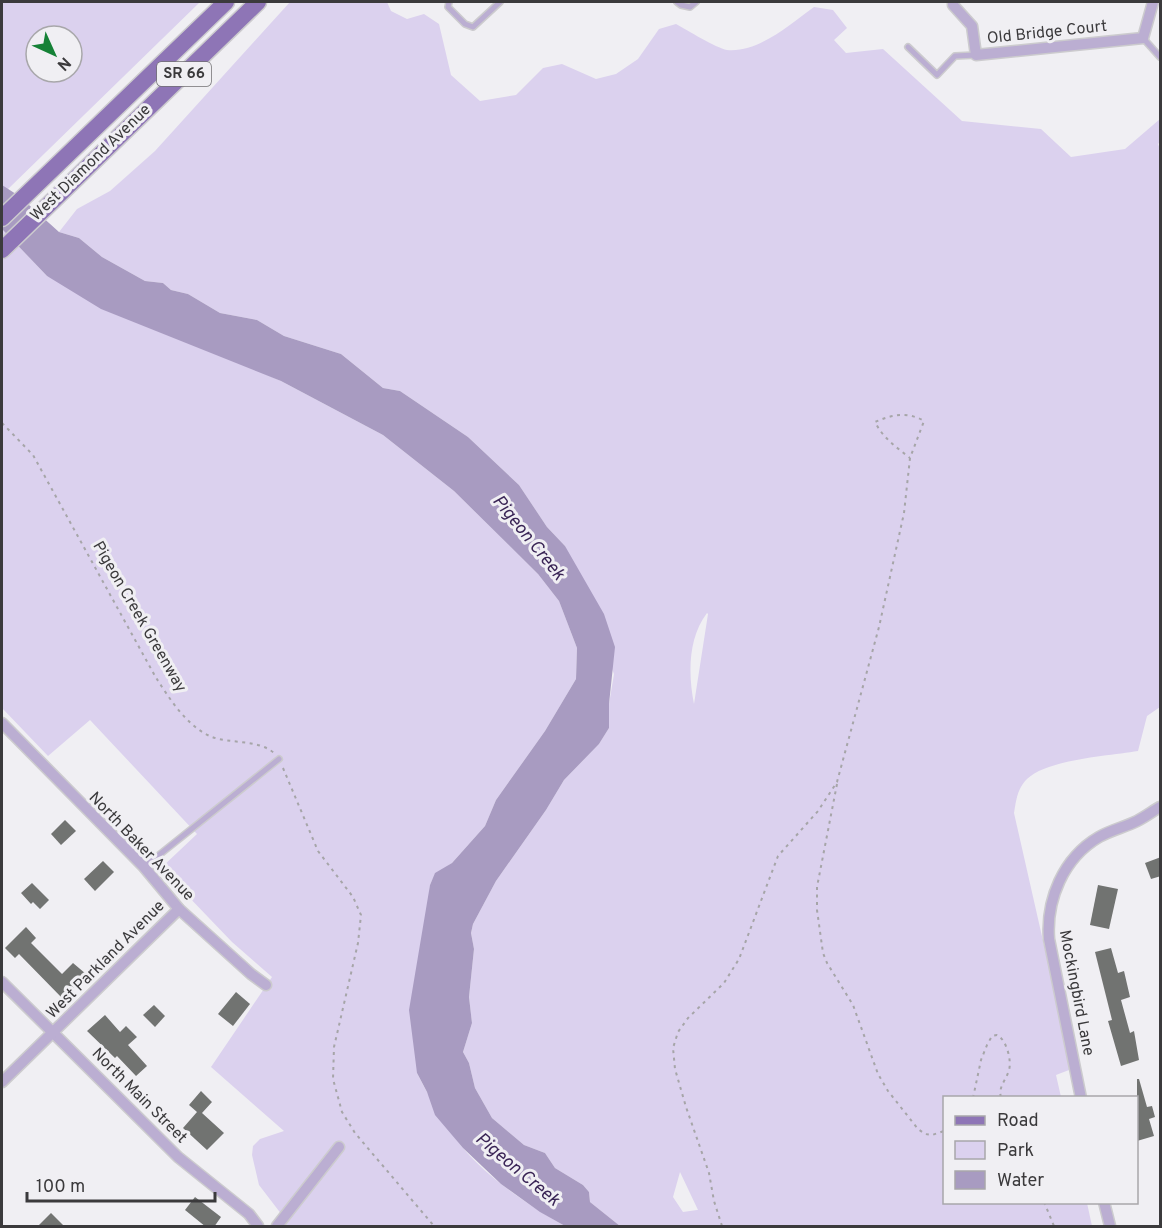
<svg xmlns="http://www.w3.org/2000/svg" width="1162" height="1228" viewBox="0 0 1162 1228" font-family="Overpass,sans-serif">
  <rect width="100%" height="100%" fill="#f0eff3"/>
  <g fill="#dbd1ee" fill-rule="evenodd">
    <path d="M 2,2 L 200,2 L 7,190 L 2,185 ZM 36,36 L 72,36 L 72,72 L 36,72 Z"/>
    <path d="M 290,2 L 387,2 L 391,11 L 407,19 L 424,14 L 439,24 L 451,75 L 480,101 L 516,95 L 543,68 L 562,64 L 596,79 L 616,74 L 638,59 L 659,29 L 676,24 C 687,30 716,48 727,50 C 759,53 790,24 814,7 L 833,10 L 847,28 L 834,40 L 846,53 L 883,49 L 962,121 L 1041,129 L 1071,157 L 1125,149 L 1160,119 L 1160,142 L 1158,144 L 1160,149 L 1160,707 L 1147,716 L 1138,751 C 1109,756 1048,759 1027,779 C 1017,789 1016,801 1014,813 L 1068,1051 L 1069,1070 L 1056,1075 L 1061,1097 L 944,1098 L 944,1202 L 1087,1203 L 1092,1226 L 620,1226 L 590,1202 L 589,1192 L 583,1185 L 555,1168 L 545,1153 L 524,1145 L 492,1118 L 475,1088 L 469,1063 L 463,1052 L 472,1023 L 469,997 L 474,949 L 471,933 L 473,924 L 496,881 L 546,810 L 564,780 L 599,744 L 609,728 L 609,704 L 614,674 L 565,546 L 547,527 L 519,485 L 468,437 L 400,391 L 383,388 L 341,354 L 284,336 L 257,320 L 220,313 L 188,294 L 171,290 L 163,283 L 145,281 L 102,257 L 79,238 L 59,232 L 77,209 L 110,191 L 155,151 ZM 707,613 L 708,614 L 694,704 C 688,674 688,638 707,613 ZM 680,1172 L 698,1210 L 697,1210 L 683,1212 L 673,1197 Z"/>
    <path d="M 2,229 L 47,276 L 281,381 L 383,435 L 454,491 L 538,574 L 559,601 L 577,648 L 576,679 L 545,731 L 496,800 L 485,826 L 452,863 L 435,874 L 430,885 L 417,1073 C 428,1095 447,1129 463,1148 C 489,1179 531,1207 565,1226 L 280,1226 L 282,1215 L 259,1185 L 252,1155 L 253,1146 L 260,1139 L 284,1131 L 211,1067 L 272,977 L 232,942 L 161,868 L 197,834 L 90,720 L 48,756 L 2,708 Z"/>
  </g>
  <path fill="#a89bc1" d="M 2,185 L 19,196 L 59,232 L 79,238 L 102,257 L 145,281 L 163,283 L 171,290 L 188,294 L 220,313 L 257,320 L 284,336 L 341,354 L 383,388 L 400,391 L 468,437 L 519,485 L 547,527 L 565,546 L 604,614 L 615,647 L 609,704 L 609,728 L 599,744 L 564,780 L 546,810 L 496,881 L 473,924 L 471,933 L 474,949 L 469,997 L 472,1023 L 463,1052 L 469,1063 L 475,1088 L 492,1118 L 524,1145 L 545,1153 L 555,1168 L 583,1185 L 589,1192 L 590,1202 L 620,1226 L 565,1226 L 540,1212 L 501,1184 L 463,1148 L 435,1115 L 427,1092 L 417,1073 L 409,1010 L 430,885 L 435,873 L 452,863 L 485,826 L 496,800 L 545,731 L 576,679 L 577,648 L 559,601 L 538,574 L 454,491 L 383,435 L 281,381 L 101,309 L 47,276 L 2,229 Z"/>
  <g fill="#717371">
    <path d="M 65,820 L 76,831 L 61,845 L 51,834 Z"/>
    <path d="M 1161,857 L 1161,876 L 1151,879 L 1145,863 Z"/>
    <path d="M 103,861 L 114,872 L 95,891 L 84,879 Z"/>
    <path d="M 32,883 L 49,900 L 40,909 L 33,902 L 31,904 L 21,893 Z"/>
    <path d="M 1098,885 L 1118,889 L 1109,929 L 1090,925 Z"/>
    <path d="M 26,927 L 36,938 L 31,943 L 62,974 L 73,963 L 86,974 L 63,999 L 19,954 L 15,958 L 5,948 Z"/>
    <path d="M 1111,948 L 1118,973 L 1124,971 L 1130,997 L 1121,1000 L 1130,1033 L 1134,1031 L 1139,1060 L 1121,1066 L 1108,1021 L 1112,1020 L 1095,952 Z"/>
    <path d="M 236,992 L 250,1004 L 233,1026 L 218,1014 Z"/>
    <path d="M 154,1005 L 165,1016 L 155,1027 L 143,1015 Z"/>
    <path d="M 105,1015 L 120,1032 L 126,1026 L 137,1037 L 128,1045 L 147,1066 L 136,1076 L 117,1056 L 115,1058 L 87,1031 Z"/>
    <path d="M 1137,1079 L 1139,1079 L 1147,1107 L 1152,1106 L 1155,1117 L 1149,1119 L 1154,1136 L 1137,1141 Z"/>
    <path d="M 201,1091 L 212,1102 L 202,1113 L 224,1133 L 207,1150 L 183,1128 L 197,1112 L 189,1105 Z"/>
    <path d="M 195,1197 L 221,1217 L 214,1227 L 206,1227 L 185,1210 Z"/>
    <path d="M 51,1213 L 65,1227 L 37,1227 Z"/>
  </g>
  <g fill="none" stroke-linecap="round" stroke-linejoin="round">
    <g stroke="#cccbce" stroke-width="8">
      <g id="lane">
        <path d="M 449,2 L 448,7 L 465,24 L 473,27 L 500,2"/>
        <path d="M 677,2 L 681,5 L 690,7 L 696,2"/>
        <path d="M 1143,38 L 1160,57"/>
        <path d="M 908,47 L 937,75 L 955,56 L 976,55"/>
        <path d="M 144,867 L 279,759"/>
      </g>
    </g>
    <g stroke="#cccbce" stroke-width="13">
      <g id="street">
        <path d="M 953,2 L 953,5 L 972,26 L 976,55 L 1143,38 L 1153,2"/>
        <path d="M 2,723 L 144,867 L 179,909 L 251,974 L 266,985"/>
        <path d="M 2,982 L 178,1157 L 249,1214 L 258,1226"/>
        <path d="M 2,1082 L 179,909"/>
        <path d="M 1081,1098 L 1049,939 C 1046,900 1063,858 1099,837 C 1111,830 1125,827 1137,821 C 1145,817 1153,811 1160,807"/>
        <path d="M 1104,1202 L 1110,1226"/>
        <path d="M 277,1226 L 339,1147"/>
      </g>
    </g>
    <g stroke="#cccbce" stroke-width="19">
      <g id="primary">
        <path d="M 2,218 L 226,2"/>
        <path d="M 2,250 L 258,2"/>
      </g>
    </g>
    <g stroke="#a6a5a8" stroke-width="2" stroke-dasharray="3 4.5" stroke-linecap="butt">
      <path d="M 2,423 L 33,455 L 155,676 C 169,698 187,727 212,737 C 231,744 258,739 274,753"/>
      <path d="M 283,768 L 318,851 L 353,897 L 361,915 L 358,943 L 334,1047 L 333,1079 L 342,1112 L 355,1133 L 434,1226"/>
      <path d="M 837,784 L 817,887 L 817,910 L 823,953 L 827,963 L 853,1005 L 878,1074 L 888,1091 L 918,1129 L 925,1134 L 932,1135 L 944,1131"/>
      <path d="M 973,1098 L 981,1060 L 987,1045 L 992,1036 L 997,1035 C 1006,1039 1012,1060 1009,1070 C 1006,1081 998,1086 1001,1098"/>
      <path d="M 1044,1202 L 1054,1226"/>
      <path d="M 722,1226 L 714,1201 L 709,1173 L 686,1107 L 675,1069 L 673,1048 L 678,1032 L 688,1018 L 724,983 L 739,959 L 778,856 L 818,811 L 837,782 L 879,627 L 904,513 L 910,458 L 924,421 C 907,411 891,415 875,422 C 883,438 896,447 910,458"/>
    </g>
    <use href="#lane" stroke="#bbaed2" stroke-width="5"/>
    <use href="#street" stroke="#bbaed2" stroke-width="10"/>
    <use href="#primary" stroke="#8e75b6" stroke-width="16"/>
  </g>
  <g text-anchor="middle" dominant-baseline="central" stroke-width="6" stroke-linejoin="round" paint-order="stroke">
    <rect fill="#f0eff3" stroke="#717073" stroke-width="1.5" x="157" y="62" width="54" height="24" rx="4.5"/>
    <g font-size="15" font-weight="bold" fill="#3b3a3c">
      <text x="184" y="74">SR 66</text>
    </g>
    <g font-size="16" fill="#3b3a3c" stroke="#f0eff3">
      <text transform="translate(1047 33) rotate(-6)">Old Bridge Court</text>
      <text transform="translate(91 163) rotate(-44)">West Diamond Avenue</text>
      <text transform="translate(139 617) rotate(60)">Pigeon Creek Greenway</text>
      <text transform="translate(141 847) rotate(46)">North Baker Avenue</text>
      <text transform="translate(106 960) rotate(-45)">West Parkland Avenue</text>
      <text transform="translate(1076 993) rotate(79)">Mockingbird Lane</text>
      <text transform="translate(139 1096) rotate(45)">North Main Street</text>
    </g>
    <g font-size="18" font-style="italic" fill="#3a2556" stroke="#f0eff3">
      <text transform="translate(528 538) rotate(51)">Pigeon Creek</text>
      <text transform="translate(517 1170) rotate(40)">Pigeon Creek</text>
    </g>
  </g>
  <rect width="1162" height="1228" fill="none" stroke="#3b3a3c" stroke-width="6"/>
  <rect x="943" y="1096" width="195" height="108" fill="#f0eff3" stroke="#a8a7aa" stroke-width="1.5"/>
  <rect x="955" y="1116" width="30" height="9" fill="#8e75b6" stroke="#a8a7aa" stroke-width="1.5"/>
  <text x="997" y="1126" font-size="18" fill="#3b3a3c">Road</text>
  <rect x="955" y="1141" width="30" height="18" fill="#dbd1ee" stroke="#a8a7aa" stroke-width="1.5"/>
  <text x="997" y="1156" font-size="18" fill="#3b3a3c">Park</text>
  <rect x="955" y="1171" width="30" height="18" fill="#a89bc1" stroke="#a8a7aa" stroke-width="1.5"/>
  <text x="997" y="1186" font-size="18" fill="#3b3a3c">Water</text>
  <g transform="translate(54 54) rotate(135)"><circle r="28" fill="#f0eff3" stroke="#a8a7aa" stroke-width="1.5"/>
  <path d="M0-4.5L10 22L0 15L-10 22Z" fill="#158136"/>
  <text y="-9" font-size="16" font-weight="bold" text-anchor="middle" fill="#3b3a3c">N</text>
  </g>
  <path d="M27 1192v9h188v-9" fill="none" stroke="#3b3a3c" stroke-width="3"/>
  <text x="36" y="1192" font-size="18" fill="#3b3a3c" stroke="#f0eff3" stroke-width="4.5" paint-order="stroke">100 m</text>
</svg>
